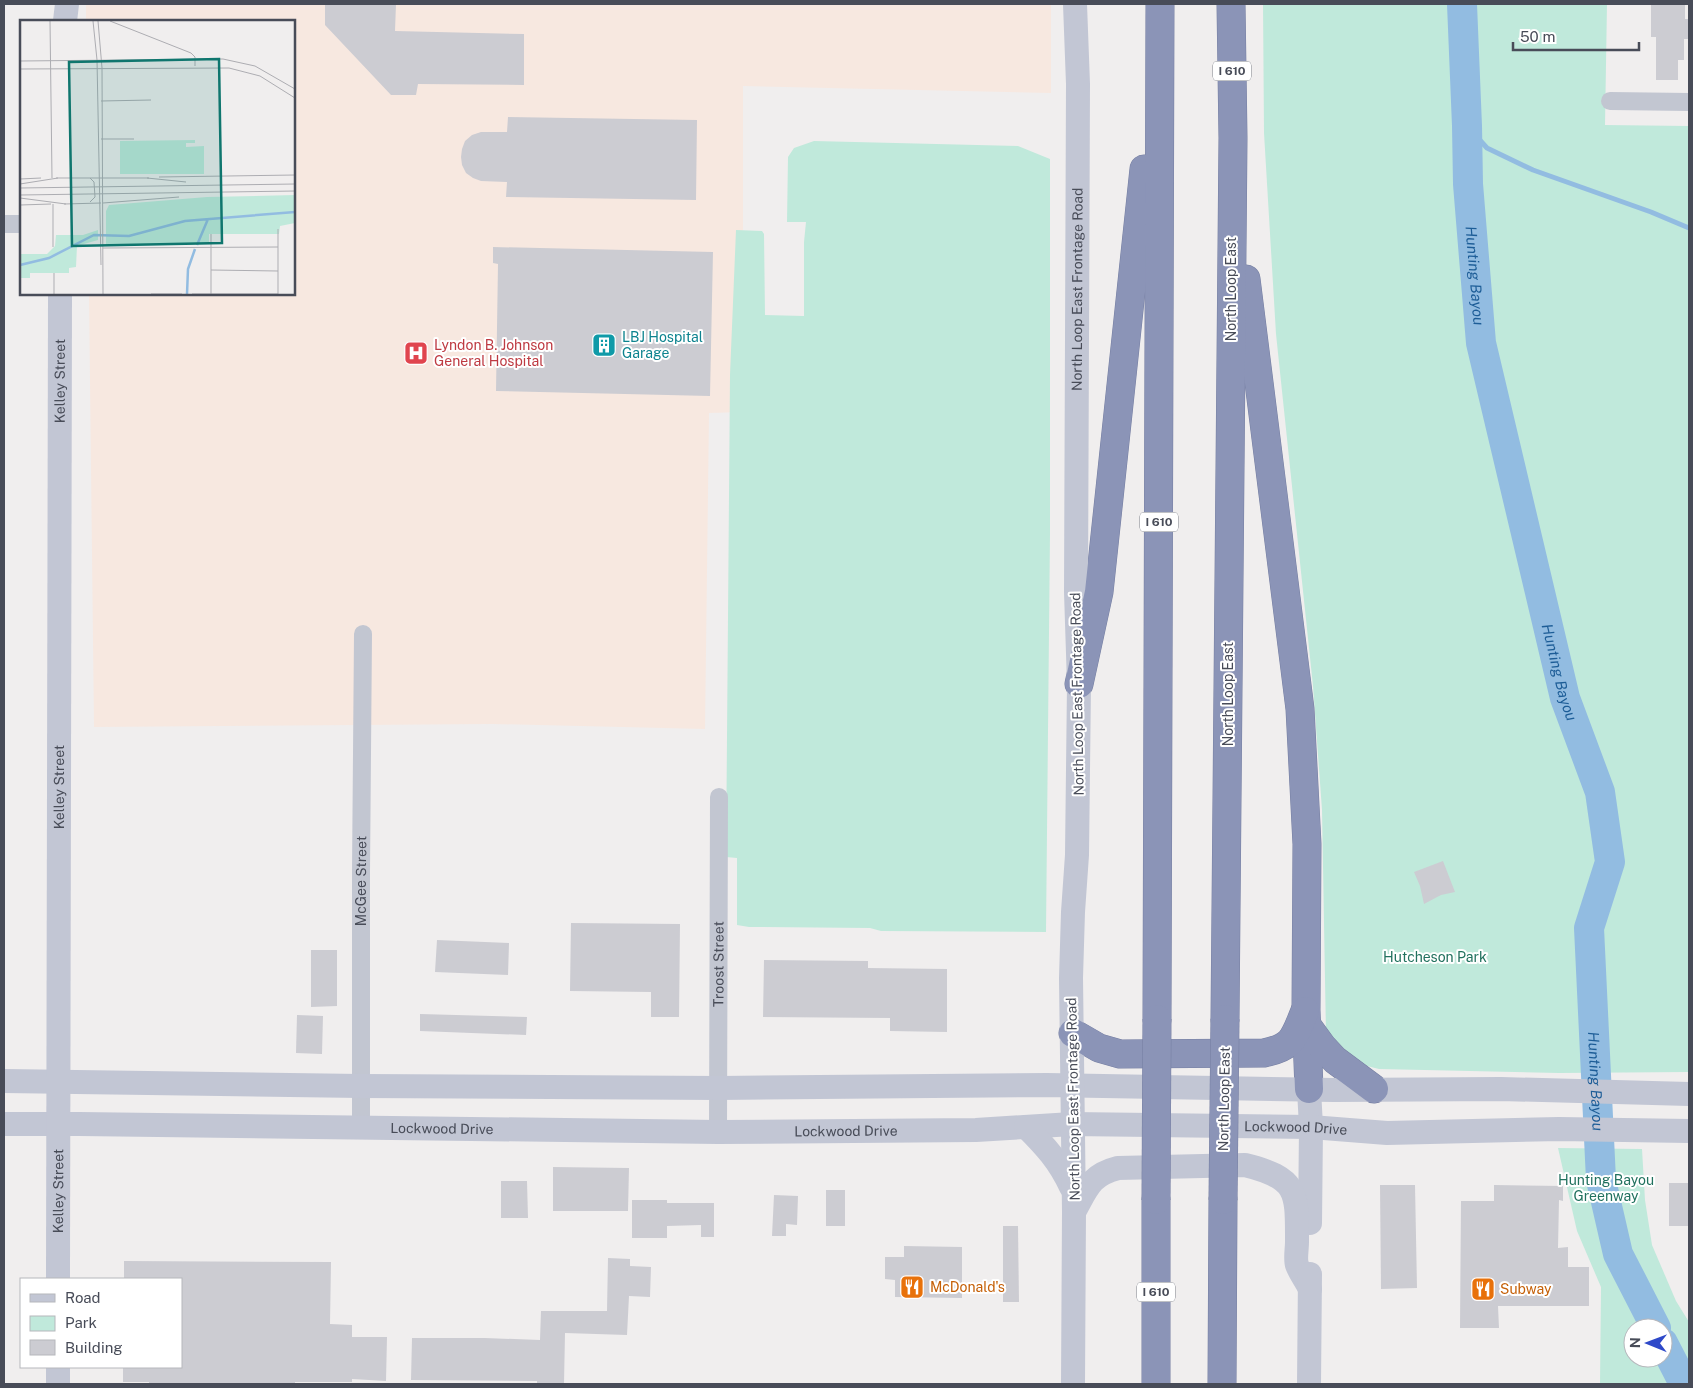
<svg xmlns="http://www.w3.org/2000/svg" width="1693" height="1388" viewBox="0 0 1693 1388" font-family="'Public Sans',sans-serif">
  <rect width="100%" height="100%" fill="#f0eeee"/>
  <path fill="#f7e8e0" d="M 86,4 L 1051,4 L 1051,93 L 743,86 L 743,412 L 709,413 L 705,729 L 493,724 L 94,727 L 89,294 L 294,294 L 294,21 L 86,21 Z"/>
  <g fill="#c0e9db" fill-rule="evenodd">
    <path d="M 1263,4 L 1607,4 L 1605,125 L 1689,126 L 1689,1072 L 1559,1073 L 1379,1069 L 1347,1061 L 1326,1035 L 1322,810 L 1313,686 L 1276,334 L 1264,133 Z"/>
    <path d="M 814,141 L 1018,146 L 1050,159 L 1050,533 L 1046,932 L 881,931 L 870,928 L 749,927 L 737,925 L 737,858 L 726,857 L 730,375 L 736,230 L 762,231 L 764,234 L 765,315 L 804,316 L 804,242 L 806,222 L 787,222 L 788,157 L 794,148 Z"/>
    <path d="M 1558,1148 L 1642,1149 L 1645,1200 L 1652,1245 L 1676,1301 L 1689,1322 L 1689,1384 L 1600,1384 L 1601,1287 L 1577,1231 ZM 1633,1328 L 1663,1328 L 1663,1358 L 1633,1358 Z"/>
  </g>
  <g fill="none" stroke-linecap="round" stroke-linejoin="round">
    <path stroke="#92bce1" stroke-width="5" d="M 1467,126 L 1487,148 L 1533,170 L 1651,212 L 1689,228"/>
    <g stroke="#92bce1" stroke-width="30">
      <path id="s1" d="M 1462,4 L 1467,126 L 1468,184 L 1481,343 L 1565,698 L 1600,792 L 1610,862 L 1589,928 L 1601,1180 L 1618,1254 L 1656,1328"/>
      <path d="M 1663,1343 L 1681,1378 L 1686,1384"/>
    </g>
  </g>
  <g fill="#ccccd2">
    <path d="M 325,4 L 396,4 L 395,31 L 524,34 L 524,85 L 418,84 L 416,95 L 391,95 L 325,25 Z"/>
    <path d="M 1651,4 L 1685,4 L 1685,19 L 1689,19 L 1689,39 L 1684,39 L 1684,60 L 1678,60 L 1678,80 L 1656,80 L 1656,37 L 1651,37 Z"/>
    <path d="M 508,117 L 697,120 L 696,200 L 506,197 L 507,182 L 481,181 L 473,178 L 466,173 L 462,165 L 461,157 L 462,149 L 465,141 L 472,135 L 481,132 L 507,132 Z"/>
    <path d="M 493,247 L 713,252 L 710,396 L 496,391 L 498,264 L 493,263 Z"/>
    <path d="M 1443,861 L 1455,892 L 1441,895 L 1424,904 L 1420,886 L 1414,872 Z"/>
    <path d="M 571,923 L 680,924 L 679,1017 L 651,1017 L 651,992 L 570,991 Z"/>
    <path d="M 437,940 L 509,943 L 508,975 L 435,972 Z"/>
    <path d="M 311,950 L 337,950 L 337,1006 L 311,1007 Z"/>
    <path d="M 764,960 L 868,961 L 868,968 L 947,969 L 947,1032 L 890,1031 L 890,1018 L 763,1017 Z"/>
    <path d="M 420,1014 L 527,1017 L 526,1035 L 420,1031 Z"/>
    <path d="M 297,1015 L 323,1016 L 322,1054 L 296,1053 Z"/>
    <path d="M 553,1167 L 629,1168 L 628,1211 L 553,1211 Z"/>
    <path d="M 501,1181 L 527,1181 L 528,1218 L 501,1218 Z"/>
    <rect x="1669" y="1183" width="20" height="43"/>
    <path d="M 1380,1185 L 1415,1185 L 1417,1288 L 1381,1289 Z"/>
    <path d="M 1494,1185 L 1563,1186 L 1563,1201 L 1559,1200 L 1558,1248 L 1568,1247 L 1568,1267 L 1589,1267 L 1589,1306 L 1498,1306 L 1499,1328 L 1460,1328 L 1461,1201 L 1494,1201 Z"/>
    <rect x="826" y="1190" width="19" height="36"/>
    <path d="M 774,1195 L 798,1196 L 797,1225 L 786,1224 L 786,1236 L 772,1236 Z"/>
    <path d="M 632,1200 L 667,1200 L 667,1203 L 714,1203 L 714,1237 L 701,1237 L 701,1225 L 667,1226 L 667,1238 L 632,1238 Z"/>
    <path d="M 1003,1226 L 1018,1226 L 1019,1302 L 1003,1302 Z"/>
    <path d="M 904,1246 L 962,1247 L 962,1298 L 895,1297 L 895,1280 L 885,1279 L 885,1257 L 904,1257 Z"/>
    <path d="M 608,1258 L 630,1259 L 630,1266 L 651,1267 L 650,1297 L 629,1296 L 627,1335 L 565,1333 L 564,1384 L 537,1384 L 537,1381 L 411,1380 L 412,1338 L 485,1338 L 540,1340 L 541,1311 L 607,1311 Z"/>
    <path d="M 124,1261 L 331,1262 L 330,1324 L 352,1325 L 352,1337 L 387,1337 L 386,1381 L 352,1379 L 352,1382 L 295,1382 L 295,1384 L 149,1384 L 149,1382 L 123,1382 L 123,1367 L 181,1367 L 181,1279 L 124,1279 Z"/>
  </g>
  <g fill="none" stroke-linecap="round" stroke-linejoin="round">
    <g stroke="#767fa2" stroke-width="29">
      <g id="highway">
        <path d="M 1246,279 L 1300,709 L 1307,844 L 1306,1010 L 1309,1089"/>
        <path d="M 1079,684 L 1099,592 L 1144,169"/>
        <path d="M 1157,1019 L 1160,4"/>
        <path d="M 1225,1019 L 1233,138 L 1231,4"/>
        <path d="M 1306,1024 L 1322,1046 L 1335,1060 L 1374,1089"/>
        <path d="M 1073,1033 L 1099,1048 L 1120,1054 L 1264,1053 C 1294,1047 1294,1037 1305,1011"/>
        <path d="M 1156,1200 L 1156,1384"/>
        <path d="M 1222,1384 L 1223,1200"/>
      </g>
    </g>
    <g stroke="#c2c6d1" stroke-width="18">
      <path d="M 1610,101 L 1689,102"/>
      <path d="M 4,224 L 21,224"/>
      <path id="s2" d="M 361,1127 L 361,873 L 363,634"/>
      <path id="s3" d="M 718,1132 L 719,797"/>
    </g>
    <g stroke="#c2c6d4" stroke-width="24">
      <path d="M 65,21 L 67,4"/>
      <path d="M 4,1081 L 361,1086 L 719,1088 L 1047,1085 L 1334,1090 L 1501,1089 L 1689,1094"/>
      <path d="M 1309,1089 L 1311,1127 L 1310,1223"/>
      <path id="s4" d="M 4,1124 L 79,1124 L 718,1132 L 976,1130 L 1072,1124 L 1311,1127 L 1387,1133 L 1559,1129 L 1689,1131"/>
      <path d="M 1026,1127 C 1045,1146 1059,1161 1071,1187"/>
      <path d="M 1074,1212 C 1087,1189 1090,1175 1118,1168 L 1245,1165 C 1299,1178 1297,1193 1297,1242 C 1297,1249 1295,1259 1297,1265 C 1300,1273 1306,1281 1310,1289"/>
      <path id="s5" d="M 58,1279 L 60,294"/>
      <path d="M 58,1384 L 58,1367"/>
      <path id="s6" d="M 1073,1384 L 1074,1212 L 1071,978 L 1073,912 L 1077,855 L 1079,684 L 1076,592 L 1078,84 L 1075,4"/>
      <path d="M 1309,1384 L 1310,1274"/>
    </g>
    <use href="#highway" stroke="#8b94b7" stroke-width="28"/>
    <g stroke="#767fa2" stroke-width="29" stroke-linecap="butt">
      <g id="highway-bridge">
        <path d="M 1156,1200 L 1157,1019"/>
        <path d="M 1223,1200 L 1225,1019"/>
      </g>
    </g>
    <use href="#highway-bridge" stroke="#8b94b7" stroke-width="28"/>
  </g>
  <defs>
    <g id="building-square" transform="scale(1.25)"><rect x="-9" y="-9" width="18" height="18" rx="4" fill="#0f9aa8" stroke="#fff"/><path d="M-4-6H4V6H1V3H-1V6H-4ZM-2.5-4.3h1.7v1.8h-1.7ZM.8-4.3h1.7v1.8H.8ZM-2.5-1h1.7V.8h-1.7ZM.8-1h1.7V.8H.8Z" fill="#fff"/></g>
    <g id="hospital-square" transform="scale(1.25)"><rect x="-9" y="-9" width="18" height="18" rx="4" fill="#e0444e" stroke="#fff"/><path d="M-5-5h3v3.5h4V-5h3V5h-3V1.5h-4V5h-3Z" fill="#fff"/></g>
    <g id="restaurant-square" transform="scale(1.25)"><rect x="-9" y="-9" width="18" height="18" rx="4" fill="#e8710a" stroke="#fff"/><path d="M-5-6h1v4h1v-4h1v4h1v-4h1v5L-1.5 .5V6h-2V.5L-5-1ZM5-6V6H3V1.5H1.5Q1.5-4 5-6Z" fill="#fff"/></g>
  </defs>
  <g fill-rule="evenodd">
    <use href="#building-square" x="604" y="345"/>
    <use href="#hospital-square" x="416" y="353"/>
    <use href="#restaurant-square" x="912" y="1287"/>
    <use href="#restaurant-square" x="1483" y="1289"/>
  </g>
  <g text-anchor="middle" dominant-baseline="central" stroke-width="4" stroke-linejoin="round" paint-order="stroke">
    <g fill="#fff" stroke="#7f828a" stroke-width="1">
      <rect x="1213" y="61.5" width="38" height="19" rx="4"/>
      <rect x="1140" y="512.5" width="38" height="19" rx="4"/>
      <rect x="1137" y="1282.5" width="38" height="19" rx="4"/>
    </g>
    <g font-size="12" font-weight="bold" fill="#484c58">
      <text x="1232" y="71">I 610</text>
      <text x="1159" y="522">I 610</text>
      <text x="1156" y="1292">I 610</text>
    </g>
    <g font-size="14" fill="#484c58" stroke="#fff">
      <text stroke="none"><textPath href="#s6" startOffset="1095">North Loop East Frontage Road</textPath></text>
      <text transform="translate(1231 289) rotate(-90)">North Loop East</text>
      <text stroke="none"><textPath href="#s5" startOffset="898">Kelley Street</textPath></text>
      <text transform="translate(1077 694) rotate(-91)">North Loop East Frontage Road</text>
      <text transform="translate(1228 694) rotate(-90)">North Loop East</text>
      <text stroke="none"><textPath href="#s5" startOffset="492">Kelley Street</textPath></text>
      <text stroke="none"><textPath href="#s2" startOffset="246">McGee Street</textPath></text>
      <text stroke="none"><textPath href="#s3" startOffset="168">Troost Street</textPath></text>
      <text transform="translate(1073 1099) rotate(-91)">North Loop East Frontage Road</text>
      <text transform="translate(1224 1099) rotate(-89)">North Loop East</text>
      <text stroke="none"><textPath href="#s4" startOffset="438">Lockwood Drive</textPath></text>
      <text stroke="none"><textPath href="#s4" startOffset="1292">Lockwood Drive</textPath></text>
      <text stroke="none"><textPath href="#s4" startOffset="842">Lockwood Drive</textPath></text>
      <text stroke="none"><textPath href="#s5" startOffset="88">Kelley Street</textPath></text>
    </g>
    <g font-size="14" fill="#0d838f" stroke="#fff" text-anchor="start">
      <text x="622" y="337">LBJ Hospital<tspan x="622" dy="16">Garage</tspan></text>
    </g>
    <g font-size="14" fill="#be3a42" stroke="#fff" text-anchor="start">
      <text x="434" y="345">Lyndon B. Johnson<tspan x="434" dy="16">General Hospital</tspan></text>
    </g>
    <g font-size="14" fill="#21715e" stroke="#fff">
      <text x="1435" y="957">Hutcheson Park</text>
      <text x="1606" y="1180">Hunting Bayou<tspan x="1606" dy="16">Greenway</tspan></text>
    </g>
    <g font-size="14" fill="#c56008" stroke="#fff" text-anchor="start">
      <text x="930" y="1287">McDonald's</text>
      <text x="1500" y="1289">Subway</text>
    </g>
    <g font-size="15" font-style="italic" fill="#1d5d97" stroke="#fff">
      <text stroke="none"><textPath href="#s1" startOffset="272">Hunting Bayou</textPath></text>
      <text stroke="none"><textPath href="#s1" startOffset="678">Hunting Bayou</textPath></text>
      <text stroke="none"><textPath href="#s1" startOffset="1098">Hunting Bayou</textPath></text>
    </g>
  </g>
  <g transform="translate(20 20)">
    <rect width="275" height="275" fill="#f0eeee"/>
    <path d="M 175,120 L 175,123 L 166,123 L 166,127 L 184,126 L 184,154 L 100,154 L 100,121 ZM 275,175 L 275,203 L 260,206 L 259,214 L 189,214 L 189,224 L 86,225 L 86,191 L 89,185 L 187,177 ZM 78,210 L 78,220 L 57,226 L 56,247 L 49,248 L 49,253 L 10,253 L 10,258 L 0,258 L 0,234 L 27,234 L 35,226 L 36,215 L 63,215 Z" fill="#c0e9db"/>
    <path fill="none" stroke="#92bce1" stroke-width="2.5" d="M 177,225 L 188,199M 0,245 L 29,238 L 74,215 L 109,216 L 165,201 L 275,192M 167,274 L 168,249 L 175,229"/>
    <path fill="none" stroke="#adadb2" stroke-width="1" d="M 30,1 L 32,158M 73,1 L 77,40 L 81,245M 78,1 L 82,48 L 83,274M 90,1 L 171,33 L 175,37 L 175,46M 0,41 L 203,39 L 235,46 L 275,69M 0,49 L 209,48 L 240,56 L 275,78M 81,81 L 131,80M 81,119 L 114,119M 139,157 L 275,155M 36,158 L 129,158M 70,158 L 74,162 L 75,177 L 70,182M 127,158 L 166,162M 0,159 L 21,158M 0,164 L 38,158M 0,168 L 275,164M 0,175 L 275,171M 0,178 L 46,184M 83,183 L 159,177M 33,184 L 33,227M 44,184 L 81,183M 0,185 L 31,184M 258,209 L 258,274M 83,228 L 258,227M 191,250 L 258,251M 34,253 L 34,274M 131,274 L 162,274M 172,274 L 258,274M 191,274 L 191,214"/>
    <path fill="#0f766e" fill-opacity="0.15" stroke="#0f766e" stroke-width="2.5" d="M 199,39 L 202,223 L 52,226 L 49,42 Z"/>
    <rect width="275" height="275" fill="none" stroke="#484c58" stroke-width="2.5"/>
  </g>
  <rect width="1693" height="1388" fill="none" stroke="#484c58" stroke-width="10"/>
  <rect x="20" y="1278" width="162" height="90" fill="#ffffff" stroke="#b6b7bc"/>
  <rect x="30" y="1294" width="25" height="8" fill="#c2c6d4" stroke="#b6b7bc"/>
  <text x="65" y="1303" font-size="15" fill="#484c58">Road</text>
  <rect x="30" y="1316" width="25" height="15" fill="#c0e9db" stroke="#b6b7bc"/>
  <text x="65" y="1328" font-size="15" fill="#484c58">Park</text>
  <rect x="30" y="1340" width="25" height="15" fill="#ccccd2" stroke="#b6b7bc"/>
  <text x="65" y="1353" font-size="15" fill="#484c58">Building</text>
  <g transform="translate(1648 1343) rotate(271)"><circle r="24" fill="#ffffff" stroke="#b6b7bc"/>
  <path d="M0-4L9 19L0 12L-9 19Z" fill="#2e49c9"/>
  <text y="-8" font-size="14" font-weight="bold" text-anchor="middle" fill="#484c58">N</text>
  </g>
  <path d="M1513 42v8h126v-8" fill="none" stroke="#484c58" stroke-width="2.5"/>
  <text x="1520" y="42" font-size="15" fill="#484c58" stroke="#ffffff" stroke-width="4" paint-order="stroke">50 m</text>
</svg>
